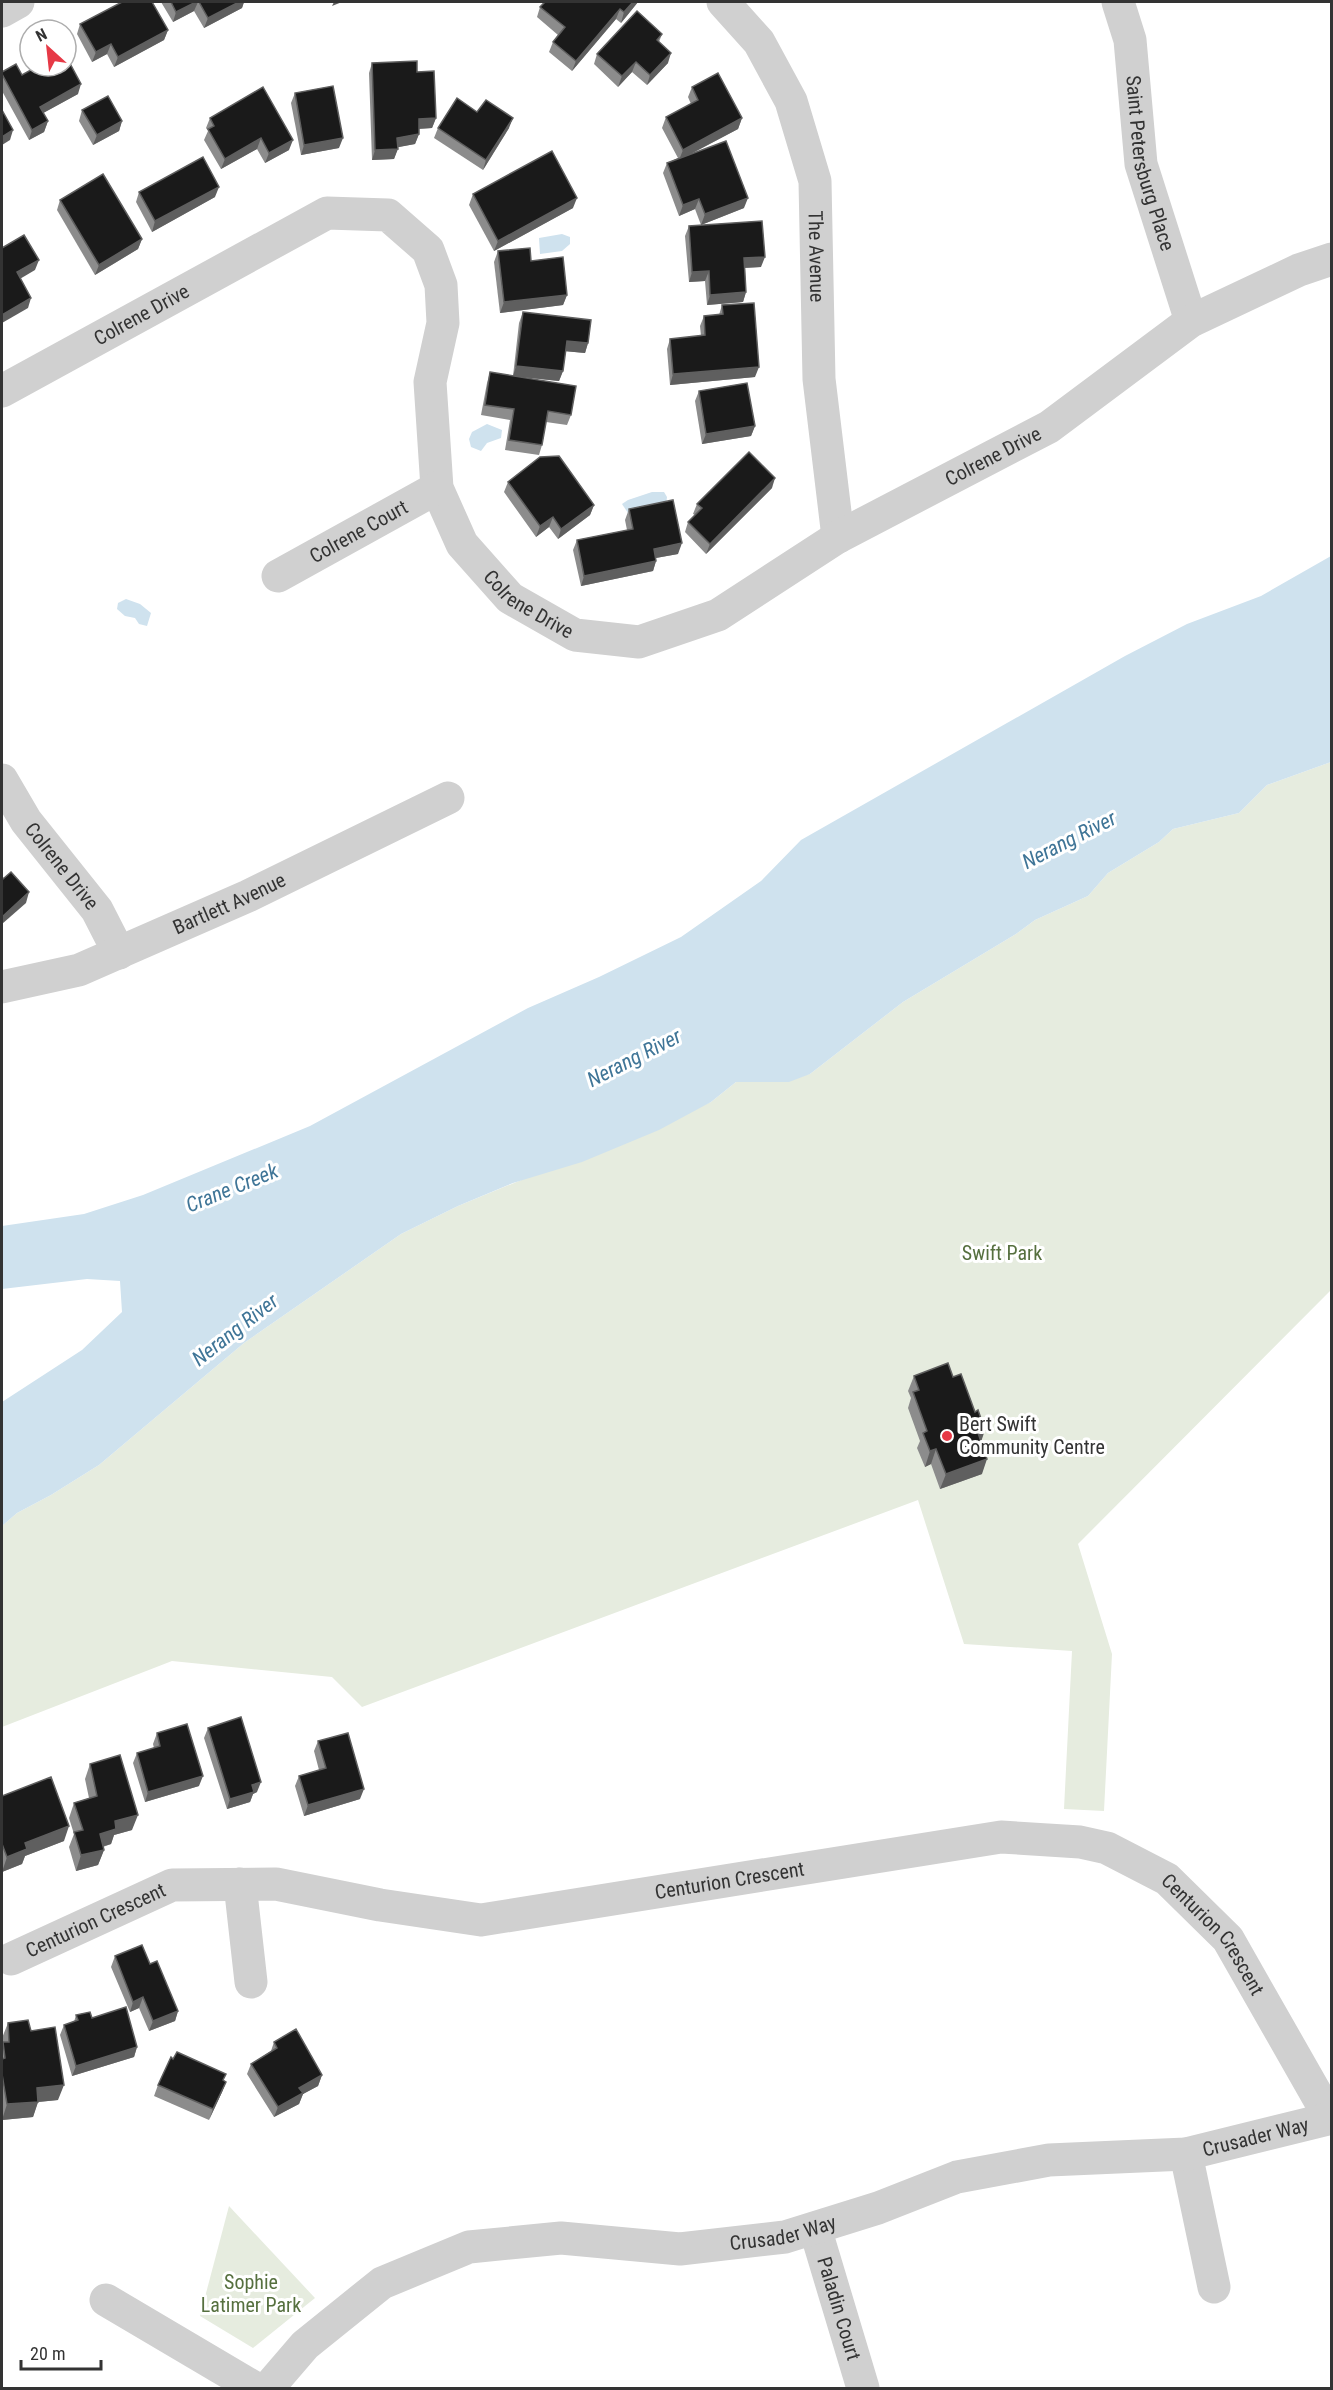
<svg xmlns="http://www.w3.org/2000/svg" width="1333" height="2390" viewBox="0 0 1333 2390" font-family="'Roboto Condensed',sans-serif">
  <rect width="100%" height="100%" fill="#fff"/>
  <g fill="#e6ecdf">
    <path d="M 1331,762 L 1331,1290 L 1078,1544 L 1112,1654 L 1104,1811 L 1064,1809 L 1072,1651 L 964,1644 L 918,1500 L 362,1707 L 332,1677 L 172,1661 L 2,1727 L 2,1526 L 17,1513 L 51,1495 L 99,1465 L 244,1343 L 401,1234 L 458,1206 L 711,1102 L 736,1082 L 761,1081 L 810,1074 L 903,1002 L 1016,934 L 1035,920 L 1088,896 L 1108,873 L 1159,842 L 1173,829 L 1239,813 L 1267,785 Z"/>
    <path d="M 229,2206 L 315,2298 L 253,2348 L 200,2316 Z"/>
  </g>
  <g fill="#cfe2ee">
    <path d="M 562,234 L 570,237 L 570,244 L 562,251 L 540,254 L 539,238 Z"/>
    <path d="M 487,424 L 502,430 L 501,438 L 487,443 L 481,451 L 471,447 L 469,439 L 472,432 Z"/>
    <path d="M 652,492 L 664,492 L 667,497 L 666,505 L 628,513 L 622,504 L 628,500 Z"/>
    <path d="M 1331,556 L 1331,762 L 1267,785 L 1239,813 L 1173,829 L 1159,842 L 1108,873 L 1088,896 L 1035,920 L 1016,934 L 903,1002 L 810,1074 L 789,1082 L 736,1082 L 711,1102 L 659,1130 L 582,1162 L 513,1183 L 458,1206 L 401,1234 L 244,1343 L 99,1465 L 51,1495 L 17,1513 L 2,1526 L 2,1402 L 82,1350 L 122,1312 L 120,1281 L 87,1279 L 2,1289 L 2,1226 L 84,1214 L 143,1195 L 310,1126 L 528,1008 L 599,977 L 681,937 L 761,881 L 801,840 L 1125,656 L 1187,624 L 1261,596 Z"/>
    <path d="M 126,599 L 140,604 L 151,613 L 147,626 L 139,624 L 135,618 L 125,616 L 117,609 L 118,603 Z"/>
  </g>
  <g fill="none" stroke-linecap="round" stroke-linejoin="round">
    <g stroke="#d0d0d0" stroke-width="33">
      <path id="s1" d="M 723,2 L 759,42 L 791,101 L 815,181 L 819,379 L 838,537"/>
      <path id="s2" d="M 1118,2 L 1130,40 L 1141,164 L 1191,321"/>
      <path d="M 2,11 L 18,2"/>
      <path id="s3" d="M 2,391 L 327,213 L 388,215 L 428,250 L 441,285 L 443,323 L 430,382 L 437,488 L 462,544 L 510,598 L 575,635 L 639,642 L 718,615 L 838,537 L 1049,427 L 1191,321 L 1299,270 L 1332,259"/>
      <path id="s4" d="M 278,576 L 437,488"/>
      <path id="s5" d="M 2,780 L 26,821 L 97,910 L 119,953"/>
      <path id="s6" d="M 2,987 L 79,970 L 248,896 L 448,798"/>
      <path d="M 240,1884 L 251,1982"/>
      <path id="s7" d="M 11,1959 L 172,1885 L 276,1884 L 380,1905 L 481,1920 L 1001,1837 L 1080,1842 L 1107,1848 L 1167,1879 L 1228,1939 L 1330,2118"/>
      <path d="M 1186,2154 L 1214,2287"/>
      <path id="s8" d="M 815,2228 L 863,2388"/>
      <path d="M 106,2300 L 255,2388"/>
      <path id="s9" d="M 268,2388 L 305,2345 L 382,2283 L 469,2247 L 561,2238 L 680,2249 L 785,2237 L 878,2208 L 957,2177 L 1049,2160 L 1186,2154 L 1332,2118"/>
    </g>
  </g>
  <g fill="#8c8c8c">
    <path d="M 161,2 L 244,2 L 242,8 L 204,28 L 194,11 L 173,22 Z"/>
    <path d="M 542,2 L 638,2 L 621,23 L 616,19 L 572,71 L 549,52 L 553,42 L 558,35 L 537,17 L 540,7 L 543,3 Z"/>
    <path d="M 80,24 L 168,30 L 164,40 L 114,67 L 107,54 L 92,62 L 77,34 Z"/>
    <path d="M 662,34 L 659,42 L 668,63 L 647,85 L 632,72 L 618,87 L 594,64 L 597,54 Z"/>
    <path d="M 372,63 L 417,72 L 436,118 L 432,128 L 419,129 L 419,134 L 415,144 L 398,147 L 394,159 L 372,160 L 369,73 Z"/>
    <path d="M 2,72 L 22,75 L 78,94 L 43,113 L 48,121 L 44,132 L 29,140 L 2,91 Z"/>
    <path d="M 692,87 L 742,118 L 738,129 L 691,154 L 744,208 L 701,225 L 695,209 L 679,216 L 663,173 L 667,163 L 678,158 L 662,128 L 666,117 L 691,104 L 688,97 Z"/>
    <path d="M 295,93 L 339,148 L 301,155 L 291,103 Z"/>
    <path d="M 82,110 L 122,121 L 119,131 L 93,145 L 79,121 Z"/>
    <path d="M 210,118 L 289,150 L 265,163 L 257,149 L 221,169 L 204,140 L 208,131 L 206,128 Z"/>
    <path d="M 438,128 L 509,128 L 483,170 L 434,138 Z"/>
    <path d="M 139,192 L 215,197 L 152,232 L 136,202 Z"/>
    <path d="M 473,194 L 573,208 L 494,251 L 469,205 Z"/>
    <path d="M 60,200 L 142,239 L 138,249 L 95,275 L 57,210 Z"/>
    <path d="M 689,226 L 761,267 L 745,268 L 746,292 L 743,302 L 707,305 L 705,281 L 689,282 L 685,236 Z"/>
    <path d="M 498,251 L 531,261 L 567,295 L 563,305 L 500,313 L 494,262 Z"/>
    <path d="M 722,305 L 755,377 L 670,385 L 667,349 L 670,339 L 701,336 L 700,326 L 704,316 L 719,315 Z"/>
    <path d="M 523,312 L 588,343 L 585,353 L 565,351 L 563,371 L 559,381 L 518,377 L 571,415 L 567,425 L 546,422 L 542,445 L 539,455 L 505,450 L 510,420 L 481,415 L 487,383 L 490,372 L 513,376 L 519,323 Z"/>
    <path d="M 699,391 L 755,426 L 751,436 L 702,444 L 695,401 Z"/>
    <path d="M 508,482 L 594,505 L 590,515 L 558,539 L 549,527 L 536,537 L 504,492 Z"/>
    <path d="M 772,488 L 706,554 L 685,532 L 688,522 L 695,515 L 693,514 L 697,504 Z"/>
    <path d="M 629,509 L 678,554 L 656,558 L 656,561 L 653,571 L 581,586 L 573,550 L 577,540 L 627,530 L 625,520 Z"/>
    <path d="M 914,1376 L 953,1377 L 981,1441 L 982,1474 L 940,1489 L 931,1464 L 925,1467 L 917,1448 L 920,1441 L 908,1408 L 911,1398 L 908,1391 Z"/>
    <path d="M 208,1728 L 257,1792 L 253,1794 L 250,1802 L 227,1809 L 204,1738 Z"/>
    <path d="M 157,1733 L 199,1786 L 145,1802 L 133,1763 L 137,1753 L 154,1748 L 153,1744 Z"/>
    <path d="M 318,1741 L 360,1799 L 304,1816 L 295,1786 L 299,1776 L 319,1770 L 314,1751 Z"/>
    <path d="M 90,1764 L 132,1830 L 114,1835 L 111,1844 L 103,1847 L 104,1850 L 98,1865 L 76,1871 L 69,1847 L 74,1834 L 69,1818 L 74,1803 L 89,1798 L 85,1779 Z"/>
    <path d="M 2,1796 L 64,1841 L 25,1856 L 22,1864 L 2,1872 Z"/>
    <path d="M 115,1956 L 150,1964 L 178,2011 L 175,2021 L 149,2031 L 139,2008 L 130,2012 L 111,1967 Z"/>
    <path d="M 76,2015 L 92,2018 L 137,2047 L 134,2057 L 72,2076 L 60,2035 L 64,2025 L 74,2022 Z"/>
    <path d="M 8,2023 L 31,2031 L 58,2100 L 38,2102 L 33,2117 L 2,2120 L 2,2038 Z"/>
    <path d="M 274,2042 L 322,2075 L 318,2086 L 303,2094 L 299,2104 L 274,2117 L 247,2074 L 251,2064 L 271,2051 Z"/>
    <path d="M 173,2059 L 226,2082 L 222,2092 L 209,2120 L 154,2096 L 158,2085 Z"/>
  </g>
  <g fill="#5f5f5f">
    <path d="M 196,2 L 198,2 L 194,11 L 173,22 L 176,12 Z"/>
    <path d="M 239,2 L 244,2 L 242,8 L 204,28 L 208,18 Z"/>
    <path d="M 334,2 L 342,2 L 332,6 Z"/>
    <path d="M 633,2 L 638,2 L 621,23 L 624,12 Z"/>
    <path d="M 620,9 L 616,19 L 572,71 L 576,61 Z"/>
    <path d="M 168,30 L 164,40 L 114,67 L 118,57 Z"/>
    <path d="M 111,44 L 107,54 L 92,62 L 96,52 Z"/>
    <path d="M 671,53 L 668,63 L 647,85 L 650,75 Z"/>
    <path d="M 636,62 L 632,72 L 618,87 L 622,76 Z"/>
    <path d="M 81,84 L 78,94 L 36,117 L 40,107 Z"/>
    <path d="M 436,118 L 432,128 L 415,129 L 419,119 Z"/>
    <path d="M 513,118 L 509,128 L 483,170 L 486,160 Z"/>
    <path d="M 742,118 L 738,129 L 679,160 L 683,150 Z"/>
    <path d="M 48,121 L 44,132 L 29,140 L 32,130 Z"/>
    <path d="M 122,121 L 119,131 L 93,145 L 97,135 Z"/>
    <path d="M 13,130 L 10,140 L 2,145 L 2,137 Z"/>
    <path d="M 419,134 L 415,144 L 394,148 L 397,138 Z"/>
    <path d="M 261,138 L 257,149 L 221,169 L 225,159 Z"/>
    <path d="M 343,138 L 339,148 L 301,155 L 304,145 Z"/>
    <path d="M 293,140 L 289,150 L 265,163 L 269,153 Z"/>
    <path d="M 398,149 L 394,159 L 372,160 L 375,150 Z"/>
    <path d="M 219,187 L 215,197 L 152,232 L 155,221 Z"/>
    <path d="M 577,198 L 573,208 L 494,251 L 498,241 Z"/>
    <path d="M 748,198 L 744,208 L 701,225 L 705,214 Z"/>
    <path d="M 699,199 L 695,209 L 679,216 L 683,205 Z"/>
    <path d="M 142,239 L 138,249 L 95,275 L 99,265 Z"/>
    <path d="M 765,257 L 761,267 L 741,268 L 744,258 Z"/>
    <path d="M 39,260 L 35,270 L 13,283 L 17,272 Z"/>
    <path d="M 709,271 L 705,281 L 689,282 L 692,272 Z"/>
    <path d="M 746,292 L 743,302 L 707,305 L 710,295 Z"/>
    <path d="M 567,295 L 563,305 L 500,313 L 504,302 Z"/>
    <path d="M 31,298 L 28,308 L 2,323 L 2,315 Z"/>
    <path d="M 567,341 L 588,343 L 585,353 L 563,351 Z"/>
    <path d="M 516,366 L 563,371 L 559,381 L 513,376 Z"/>
    <path d="M 759,367 L 755,377 L 670,385 L 673,374 Z"/>
    <path d="M 755,426 L 751,436 L 702,444 L 706,434 Z"/>
    <path d="M 775,478 L 772,488 L 706,554 L 710,544 Z"/>
    <path d="M 594,505 L 590,515 L 558,539 L 561,529 Z"/>
    <path d="M 553,517 L 549,527 L 536,537 L 540,526 Z"/>
    <path d="M 682,543 L 678,554 L 650,559 L 654,549 Z"/>
    <path d="M 656,561 L 653,571 L 581,586 L 584,576 Z"/>
    <path d="M 29,892 L 26,903 L 2,924 L 2,917 Z"/>
    <path d="M 985,1430 L 980,1445 L 978,1433 Z"/>
    <path d="M 936,1449 L 931,1464 L 925,1467 L 930,1451 Z"/>
    <path d="M 987,1459 L 982,1474 L 940,1489 L 946,1474 Z"/>
    <path d="M 203,1776 L 199,1786 L 145,1802 L 148,1792 Z"/>
    <path d="M 261,1782 L 257,1792 L 253,1794 L 250,1802 L 227,1809 L 230,1799 L 252,1785 Z"/>
    <path d="M 364,1789 L 360,1799 L 304,1816 L 308,1805 Z"/>
    <path d="M 138,1815 L 132,1830 L 114,1835 L 111,1844 L 94,1849 L 100,1834 L 115,1821 Z"/>
    <path d="M 69,1826 L 64,1841 L 25,1856 L 22,1864 L 2,1872 L 7,1857 L 25,1843 Z"/>
    <path d="M 104,1850 L 98,1865 L 76,1871 L 81,1855 Z"/>
    <path d="M 143,1997 L 139,2008 L 130,2012 L 133,2002 Z"/>
    <path d="M 178,2011 L 175,2021 L 149,2031 L 153,2021 Z"/>
    <path d="M 137,2047 L 134,2057 L 72,2076 L 76,2066 Z"/>
    <path d="M 322,2075 L 318,2086 L 303,2094 L 299,2104 L 274,2117 L 278,2107 L 299,2088 Z"/>
    <path d="M 226,2082 L 222,2092 L 209,2120 L 213,2109 Z"/>
    <path d="M 64,2085 L 58,2100 L 38,2102 L 33,2117 L 2,2120 L 7,2104 L 37,2088 Z"/>
  </g>
  <g fill="#1a1a1a" stroke="#5f5f5f" stroke-width="1.5">
    <path d="M 122,2 L 152,2 L 168,30 L 118,57 L 111,44 L 96,52 L 80,24 Z"/>
    <path d="M 171,2 L 196,2 L 176,12 Z"/>
    <path d="M 199,2 L 239,2 L 208,18 Z"/>
    <path d="M 545,2 L 633,2 L 624,12 L 620,9 L 576,61 L 553,42 L 565,27 L 540,7 Z"/>
    <path d="M 637,11 L 662,34 L 657,40 L 671,53 L 650,75 L 636,62 L 622,76 L 597,54 Z"/>
    <path d="M 66,56 L 81,84 L 40,107 L 48,121 L 32,130 L 2,74 L 2,72 L 16,64 L 22,75 L 38,66 L 66,66 Z"/>
    <path d="M 417,61 L 417,72 L 434,71 L 436,118 L 419,119 L 419,134 L 397,138 L 398,149 L 375,150 L 372,63 Z"/>
    <path d="M 718,73 L 742,118 L 683,150 L 666,117 L 698,100 L 692,87 Z"/>
    <path d="M 333,86 L 343,138 L 304,145 L 295,93 Z"/>
    <path d="M 263,87 L 293,140 L 269,153 L 261,138 L 225,159 L 208,129 L 214,126 L 210,118 Z"/>
    <path d="M 108,96 L 122,121 L 97,135 L 82,110 Z"/>
    <path d="M 457,98 L 477,112 L 486,100 L 513,118 L 486,160 L 438,128 Z"/>
    <path d="M 2,110 L 13,130 L 2,137 Z"/>
    <path d="M 726,141 L 748,198 L 705,214 L 699,199 L 683,205 L 667,163 Z"/>
    <path d="M 552,151 L 577,198 L 498,241 L 473,194 Z"/>
    <path d="M 203,157 L 219,187 L 155,221 L 139,192 Z"/>
    <path d="M 103,174 L 142,239 L 99,265 L 60,200 Z"/>
    <path d="M 762,221 L 765,257 L 744,258 L 746,292 L 710,295 L 709,271 L 692,272 L 689,226 Z"/>
    <path d="M 24,235 L 39,260 L 17,272 L 31,298 L 2,315 L 2,248 Z"/>
    <path d="M 530,248 L 531,261 L 563,257 L 567,295 L 504,302 L 498,251 Z"/>
    <path d="M 754,303 L 759,367 L 673,374 L 670,339 L 705,335 L 704,316 L 723,314 L 722,305 Z"/>
    <path d="M 523,312 L 591,320 L 588,343 L 567,341 L 563,371 L 516,366 Z"/>
    <path d="M 490,372 L 576,386 L 571,415 L 548,411 L 542,445 L 509,440 L 514,409 L 485,405 Z"/>
    <path d="M 747,383 L 755,426 L 706,434 L 699,391 Z"/>
    <path d="M 749,452 L 775,478 L 710,544 L 688,522 L 702,508 L 697,504 Z"/>
    <path d="M 559,456 L 594,505 L 561,529 L 553,517 L 540,526 L 508,482 L 540,457 Z"/>
    <path d="M 673,500 L 682,543 L 654,549 L 656,561 L 584,576 L 577,540 L 633,529 L 629,509 Z"/>
    <path d="M 11,872 L 29,892 L 2,917 L 2,876 L 3,879 Z"/>
    <path d="M 948,1363 L 953,1377 L 961,1374 L 975,1412 L 978,1410 L 985,1430 L 978,1433 L 987,1459 L 946,1474 L 936,1449 L 930,1451 L 923,1433 L 927,1431 L 913,1392 L 919,1390 L 914,1376 Z"/>
    <path d="M 241,1717 L 261,1782 L 252,1785 L 254,1792 L 230,1799 L 208,1728 Z"/>
    <path d="M 187,1724 L 203,1776 L 148,1792 L 137,1753 L 160,1746 L 157,1733 Z"/>
    <path d="M 348,1733 L 364,1789 L 308,1805 L 299,1776 L 326,1768 L 318,1741 Z"/>
    <path d="M 120,1755 L 138,1815 L 115,1821 L 116,1829 L 100,1834 L 104,1850 L 81,1855 L 74,1832 L 83,1830 L 74,1803 L 97,1796 L 90,1764 Z"/>
    <path d="M 51,1777 L 69,1826 L 25,1843 L 27,1849 L 7,1857 L 2,1844 L 2,1796 Z"/>
    <path d="M 142,1945 L 150,1964 L 157,1961 L 178,2011 L 153,2021 L 143,1997 L 133,2002 L 115,1956 Z"/>
    <path d="M 126,2007 L 137,2047 L 76,2066 L 64,2025 L 78,2020 L 76,2015 L 90,2012 L 92,2018 Z"/>
    <path d="M 28,2020 L 31,2031 L 55,2027 L 64,2085 L 37,2088 L 38,2102 L 7,2104 L 2,2074 L 2,2059 L 5,2058 L 3,2042 L 9,2042 L 8,2023 Z"/>
    <path d="M 296,2029 L 322,2075 L 299,2088 L 303,2093 L 278,2107 L 251,2064 L 277,2048 L 274,2042 Z"/>
    <path d="M 177,2052 L 226,2074 L 223,2080 L 226,2082 L 213,2109 L 158,2085 L 171,2057 L 173,2059 Z"/>
  </g>
  <circle fill="#e63946" stroke="#fff" stroke-width="2" cx="947" cy="1436" r="6"/>
  <g text-anchor="middle" dominant-baseline="central" stroke-width="6" stroke-linejoin="round" paint-order="stroke">
    <g font-size="20" fill="#333" stroke="#fff">
      <text stroke="none"><textPath href="#s2" startOffset="165">Saint Petersburg Place</textPath></text>
      <text stroke="none"><textPath href="#s1" startOffset="280">The Avenue</textPath></text>
      <text stroke="none"><textPath href="#s3" startOffset="159">Colrene Drive</textPath></text>
      <text stroke="none"><textPath href="#s3" startOffset="1401">Colrene Drive</textPath></text>
      <text stroke="none"><textPath href="#s4" startOffset="92">Colrene Court</textPath></text>
      <text stroke="none"><textPath href="#s3" startOffset="879">Colrene Drive</textPath></text>
      <text stroke="none"><textPath href="#s5" startOffset="105">Colrene Drive</textPath></text>
      <text stroke="none"><textPath href="#s6" startOffset="243">Bartlett Avenue</textPath></text>
      <text stroke="none"><textPath href="#s7" startOffset="741">Centurion Crescent</textPath></text>
      <text stroke="none"><textPath href="#s7" startOffset="93">Centurion Crescent</textPath></text>
      <text stroke="none"><textPath href="#s7" startOffset="1263">Centurion Crescent</textPath></text>
      <text stroke="none"><textPath href="#s9" startOffset="1052">Crusader Way</textPath></text>
      <text stroke="none"><textPath href="#s9" startOffset="566">Crusader Way</textPath></text>
      <text stroke="none"><textPath href="#s8" startOffset="84">Paladin Court</textPath></text>
    </g>
    <g font-size="20" fill="#56703f" stroke="#fff">
      <text x="1002" y="1253">Swift Park</text>
      <text x="251" y="2282">Sophie<tspan x="251" dy="23">Latimer Park</tspan></text>
    </g>
    <g font-size="20" fill="#333" stroke="#fff" text-anchor="start">
      <text x="959" y="1424">Bert Swift<tspan x="959" dy="23">Community Centre</tspan></text>
    </g>
    <g font-size="21" font-style="italic" fill="#3f7597" stroke="#fff">
      <text transform="translate(1069 840) rotate(-27)">Nerang River</text>
      <text transform="translate(634 1058) rotate(-27)">Nerang River</text>
      <text transform="translate(232 1188) rotate(-22)">Crane Creek</text>
      <text transform="translate(235 1330) rotate(-38)">Nerang River</text>
    </g>
  </g>
  <rect width="1333" height="2390" fill="none" stroke="#333333" stroke-width="6"/>
  <g transform="translate(48 48) rotate(333)"><circle r="28" fill="#ffffff" stroke="#adadad" stroke-width="1.5"/>
  <path d="M0-4.5L10 22L0 15L-10 22Z" fill="#e63946"/>
  <text y="-9" font-size="16" font-weight="bold" text-anchor="middle" fill="#333333">N</text>
  </g>
  <path d="M21 2360v9h80v-9" fill="none" stroke="#333333" stroke-width="3"/>
  <text x="30" y="2360" font-size="18" fill="#333333" stroke="#ffffff" stroke-width="4.5" paint-order="stroke">20 m</text>
</svg>
